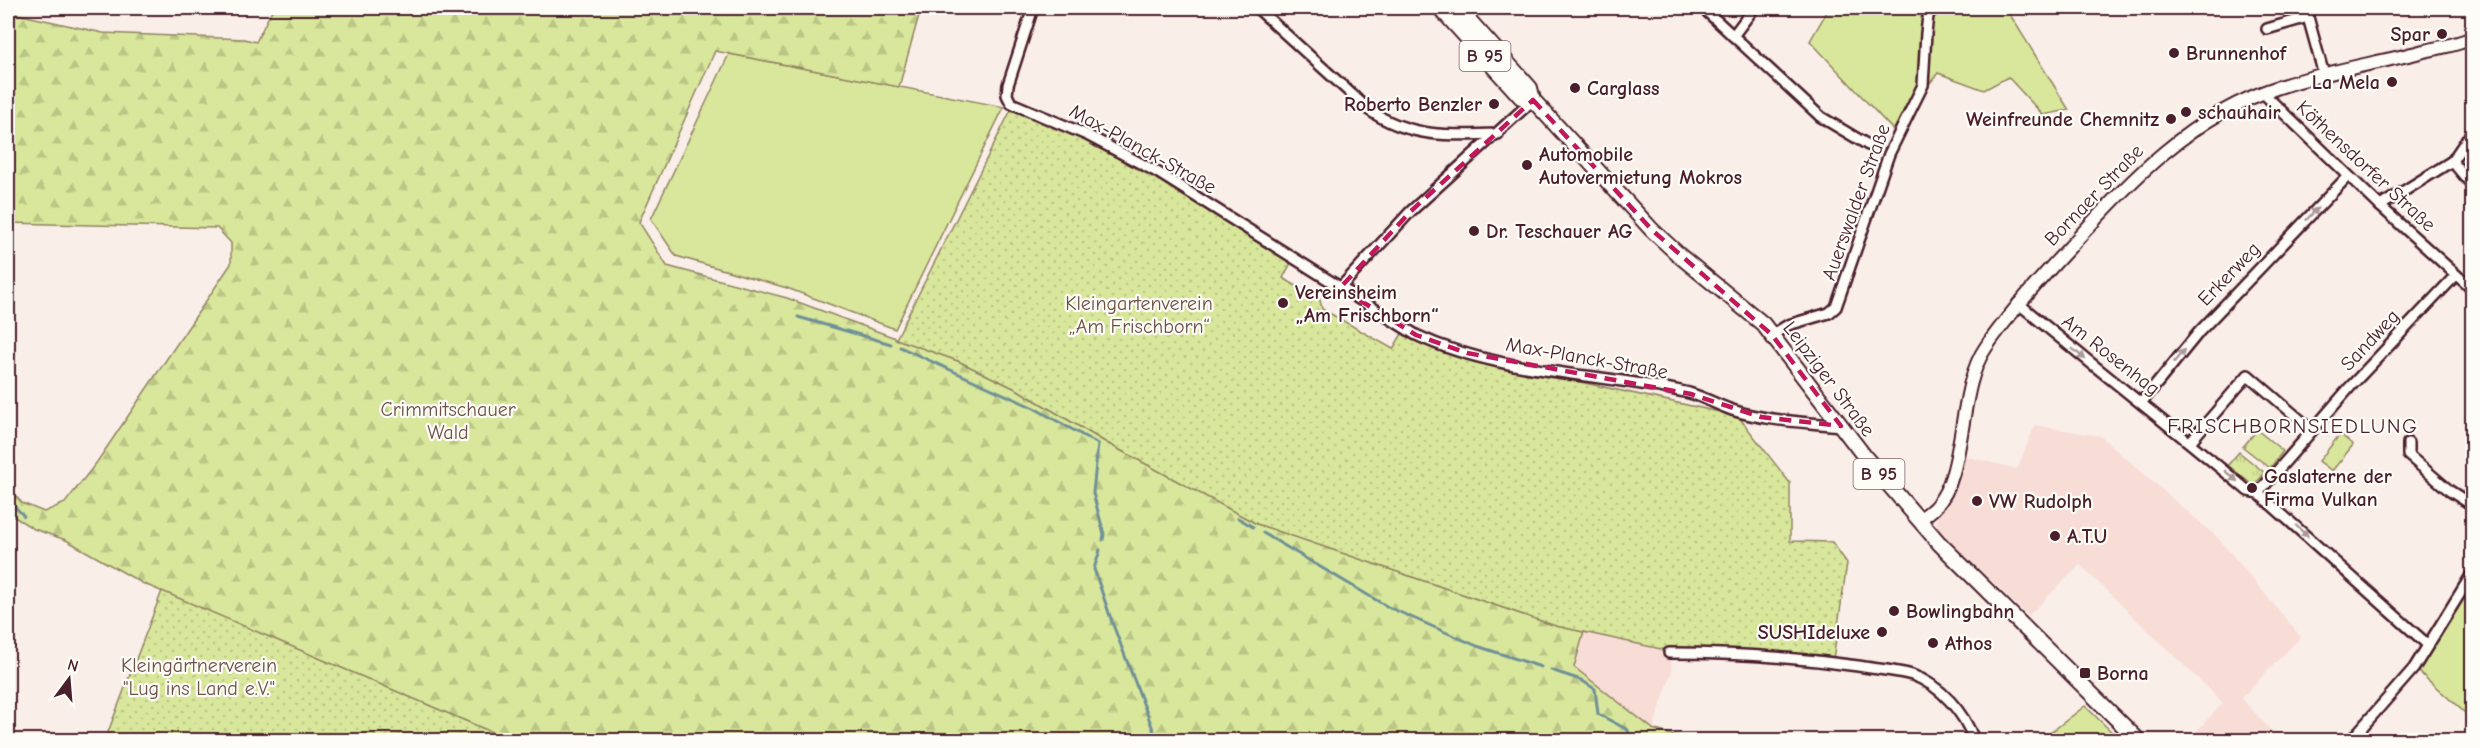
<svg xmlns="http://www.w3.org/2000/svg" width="2480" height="748" viewBox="0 0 2480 748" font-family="'Comic Neue',sans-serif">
  <defs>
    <pattern id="forest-firs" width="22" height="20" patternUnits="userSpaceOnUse" patternTransform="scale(1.5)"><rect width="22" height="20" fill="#d8e79b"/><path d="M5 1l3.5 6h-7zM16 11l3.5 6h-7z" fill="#bbc686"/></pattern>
    <pattern id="park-tufts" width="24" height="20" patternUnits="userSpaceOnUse" patternTransform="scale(1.5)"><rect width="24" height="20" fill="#d8e79b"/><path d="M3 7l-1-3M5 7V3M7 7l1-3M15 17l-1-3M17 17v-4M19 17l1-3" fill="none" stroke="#bbc686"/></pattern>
    <pattern id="garden-dots" width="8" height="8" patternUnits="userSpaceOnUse" patternTransform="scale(1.5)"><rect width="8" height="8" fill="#d8e79b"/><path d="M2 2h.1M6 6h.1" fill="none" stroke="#bbc686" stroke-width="1.8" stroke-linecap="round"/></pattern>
  </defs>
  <rect width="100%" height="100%" fill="#faeee8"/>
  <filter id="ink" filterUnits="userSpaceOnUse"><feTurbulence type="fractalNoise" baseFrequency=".0167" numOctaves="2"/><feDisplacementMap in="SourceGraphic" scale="12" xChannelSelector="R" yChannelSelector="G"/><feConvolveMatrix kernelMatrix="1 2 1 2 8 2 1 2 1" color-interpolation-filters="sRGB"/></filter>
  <g filter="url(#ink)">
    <g fill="#f7ddd6">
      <path d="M 2035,425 L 2100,436 L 2218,538 L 2301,637 L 2241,698 L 2280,740 L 2188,740 L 2223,703 L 2080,565 L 2028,616 L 1937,529 L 1937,518 L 1953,488 L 1961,455 L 2017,469 Z"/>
      <path d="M 1584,632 L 1670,651 L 1672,671 L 1653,729 L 1574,667 Z"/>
    </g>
    <g fill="#d8e79b" stroke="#918363" stroke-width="1.5">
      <path d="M 1829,8 L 2006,8 L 2069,110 L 2043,115 L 2008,77 L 1984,90 L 1938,73 L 1893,130 L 1810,41 Z"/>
      <path d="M 729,54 L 1004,107 L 895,329 L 787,288 L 676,256 L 651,219 Z"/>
      <path d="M 2257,430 L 2283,451 L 2270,468 L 2243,447 Z"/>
      <path d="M 2340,434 L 2353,445 L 2332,471 L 2319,461 Z"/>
      <path d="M 2472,585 L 2472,719 L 2418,671 Z"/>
      <path d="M 2085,706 L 2120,740 L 2041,740 Z"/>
    </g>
    <path fill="url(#forest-firs)" stroke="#918363" stroke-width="1.5" d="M 273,8 L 921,8 L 899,87 L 715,51 L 639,222 L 667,266 L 787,298 L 958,361 L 1018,390 L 1107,443 L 1257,524 L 1556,626 L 1584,632 L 1574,667 L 1653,729 L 1688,740 L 510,740 L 142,583 L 66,540 L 34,529 L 8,513 L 8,488 L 22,503 L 44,512 L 65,503 L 97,462 L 231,264 L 231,243 L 217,228 L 8,223 L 8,12 L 103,33 L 244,39 L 256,42 Z"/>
    <path fill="url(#park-tufts)" stroke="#918363" stroke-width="1.5" d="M 2239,452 L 2265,473 L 2255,484 L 2251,484 L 2228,465 Z"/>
    <g fill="url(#garden-dots)" stroke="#918363" stroke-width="1.5">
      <path d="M 1012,108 C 1050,124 1088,140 1125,159 C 1182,189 1237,226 1291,263 L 1283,278 L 1320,300 L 1322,309 L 1393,349 L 1403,332 L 1455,355 L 1738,416 L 1790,483 L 1790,541 L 1832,542 L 1847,563 L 1833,660 L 1670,651 L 1556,626 L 1257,524 L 1107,443 L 1018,390 L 958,361 L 896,339 Z"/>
      <path d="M 162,591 L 510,740 L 105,740 Z"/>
    </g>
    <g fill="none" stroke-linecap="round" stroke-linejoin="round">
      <g stroke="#709098" stroke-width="3">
        <path d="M 798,317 L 891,344"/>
        <path d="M 900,347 L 1034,408 L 1098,444 L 1093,493 L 1104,534 L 1103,540"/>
        <path d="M 8,500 L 24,516"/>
        <path d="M 1238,518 L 1253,527"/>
        <path d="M 1263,533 L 1388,607 L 1477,646 L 1541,667"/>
        <path d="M 1100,550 L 1094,569 L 1112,622 L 1156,737 L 1155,740"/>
        <path d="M 1551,670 L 1581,680 L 1595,689 L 1598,714 L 1628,730 L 1630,740"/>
      </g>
      <g stroke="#4a1f2b" stroke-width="14">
        <g id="minor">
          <path d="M 1033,8 L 1008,85 L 1007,95 L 1011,103 L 1087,135 L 1157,172 L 1416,335 C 1501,375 1599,372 1689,393 C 1704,397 1717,405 1732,410 C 1766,421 1805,422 1841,426"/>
          <path d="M 1257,8 L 1369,110 C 1409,138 1451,136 1498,134"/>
          <path d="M 1703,8 L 1821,117 L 1868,145"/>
          <path d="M 2308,17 L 2324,75"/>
          <path d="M 2267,29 L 2308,17 L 2308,8"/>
          <path d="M 1733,36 L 1754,8"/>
          <path d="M 2262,92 L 2380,206 L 2472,289"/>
          <path d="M 2452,161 L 2472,185"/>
          <path d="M 2380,206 L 2452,161 L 2472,132"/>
          <path d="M 1340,288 L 1410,212 L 1533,100"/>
          <path d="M 2018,303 C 2094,367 2172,427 2248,491 L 2258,493 L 2428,645"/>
          <path d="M 1772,335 L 1788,325 L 1829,313 L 1836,307 L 1889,154 L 1923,85 L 1926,33 L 1928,16 L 1933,8"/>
          <path d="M 2142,402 L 2199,332 L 2348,176"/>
          <path d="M 2190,442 L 2248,375 L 2312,430"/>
          <path d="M 2408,443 L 2408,455 L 2450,491 L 2472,505"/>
          <path d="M 2258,493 L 2350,387 L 2456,275"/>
          <path d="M 1669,653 C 1733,653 1795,657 1858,666 C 1875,669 1895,670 1912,675 C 1941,685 1964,713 1974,740"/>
          <path d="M 2351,740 L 2414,668 L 2472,574"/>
        </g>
      </g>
      <g stroke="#4a1f2b" stroke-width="16">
        <path id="secondary" d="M 1919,520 C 1924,516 1931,512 1936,506 C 1967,474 1957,388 1986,347 C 2011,311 2040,279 2070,247 C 2129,181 2193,114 2279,87 C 2325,72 2373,64 2420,52 C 2437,48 2457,45 2472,38"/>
      </g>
      <g stroke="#4a1f2b" stroke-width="18">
        <g id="primary">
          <path d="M 1440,8 L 1521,97 L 1533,100"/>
          <path d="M 1458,8 L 1530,88 L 1533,100 L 1652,230 L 1680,256 L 1763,324 L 1865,457 L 1939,543 L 2138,740"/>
        </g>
      </g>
      <use href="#minor" stroke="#fdfcf7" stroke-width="9"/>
      <use href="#secondary" stroke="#fdfcf7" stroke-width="12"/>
      <use href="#primary" stroke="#fdfcf7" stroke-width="14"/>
    </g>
    <defs><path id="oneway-solid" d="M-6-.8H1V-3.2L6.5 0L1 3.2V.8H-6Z" transform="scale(1.5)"/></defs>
    <g fill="#ac999b">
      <use href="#oneway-solid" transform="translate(2312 214) rotate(-46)"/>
      <use href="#oneway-solid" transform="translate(2079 354) rotate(39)"/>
      <use href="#oneway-solid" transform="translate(2179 356) rotate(-51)"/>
      <use href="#oneway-solid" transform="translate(2231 476) rotate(40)"/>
      <use href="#oneway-solid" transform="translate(2302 531) rotate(43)"/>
    </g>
  </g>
  <path fill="none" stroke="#c2185b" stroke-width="4.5" stroke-dasharray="12 8" stroke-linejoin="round" d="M 1533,100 L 1652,230 L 1772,335 L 1841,426 L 1761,417 L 1691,394 L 1467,353 L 1416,335 L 1340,288 L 1410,212 Z"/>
  <g fill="#4a1f2b" stroke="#fdfcf7" stroke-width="2">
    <circle cx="2442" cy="34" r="6"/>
    <circle cx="2174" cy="53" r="6"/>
    <circle cx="2392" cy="82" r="6"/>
    <circle cx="1575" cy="88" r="6"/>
    <circle cx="1494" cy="104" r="6"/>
    <circle cx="2186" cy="112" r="6"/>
    <circle cx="2171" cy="119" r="6"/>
    <circle cx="1527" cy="165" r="6"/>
    <circle cx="1474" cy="231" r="6"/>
    <circle cx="1283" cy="303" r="6"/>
    <circle cx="2252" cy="488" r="6"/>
    <circle cx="1977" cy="501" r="6"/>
    <circle cx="2055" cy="536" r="6"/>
    <circle cx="1894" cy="611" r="6"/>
    <circle cx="1882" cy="632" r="6"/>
    <circle cx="1933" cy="643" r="6"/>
    <rect x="2079" y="667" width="12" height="12" rx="3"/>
  </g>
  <g text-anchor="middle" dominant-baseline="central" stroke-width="4.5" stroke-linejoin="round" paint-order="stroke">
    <g fill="#fdfcf7" stroke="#806168" stroke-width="1.5">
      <rect x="1459.5" y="41" width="51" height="30" rx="4.5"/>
      <rect x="1853.5" y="459" width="51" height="30" rx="4.5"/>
    </g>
    <g font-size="18" font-weight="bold" fill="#4a1f2b">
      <text x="1485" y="56">B 95</text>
      <text x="1879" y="474">B 95</text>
    </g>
    <g font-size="20" font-weight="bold" fill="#4a1f2b" stroke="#fdfcf7" text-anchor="start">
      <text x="2430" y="34" text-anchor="end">Spar</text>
      <text x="2186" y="53">Brunnenhof</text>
      <text x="2380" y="82" text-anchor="end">La Mela</text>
      <text x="1587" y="88">Carglass</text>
      <text x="1482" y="104" text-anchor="end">Roberto Benzler</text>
      <text x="2198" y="112">schauhair</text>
      <text x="2159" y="119" text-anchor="end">Weinfreunde Chemnitz</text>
      <text x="1539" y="154">Automobile<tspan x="1539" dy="23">Autovermietung Mokros</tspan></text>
      <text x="1486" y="231">Dr. Teschauer AG</text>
      <text x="1295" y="292">Vereinsheim<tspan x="1295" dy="23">„Am Frischborn“</tspan></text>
      <text x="2264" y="476">Gaslaterne der<tspan x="2264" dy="23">Firma Vulkan</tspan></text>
      <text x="1989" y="501">VW Rudolph</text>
      <text x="2067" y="536">A.T.U</text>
      <text x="1906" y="611">Bowlingbahn</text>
      <text x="1870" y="632" text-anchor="end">SUSHIdeluxe</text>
      <text x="1945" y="643">Athos</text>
      <text x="2097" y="673">Borna</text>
    </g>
    <g font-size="20" fill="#4a1f2b" stroke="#fdfcf7">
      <text transform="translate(1143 149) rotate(29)">Max-Planck-Straße</text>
      <text transform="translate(2366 166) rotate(43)">Köthensdorfer Straße</text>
      <text transform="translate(2094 195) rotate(-46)">Bornaer Straße</text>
      <text transform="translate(1856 202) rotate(-70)">Auerswalder Straße</text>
      <text transform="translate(2229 274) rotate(-46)">Erkerweg</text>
      <text transform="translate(2370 340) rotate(-47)">Sandweg</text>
      <text transform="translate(2111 355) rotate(38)">Am Rosenhag</text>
      <text transform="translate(1587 358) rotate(10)">Max-Planck-Straße</text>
      <text transform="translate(1829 379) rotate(53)">Leipziger Straße</text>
    </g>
    <g font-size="20" fill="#6e5147" stroke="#fdfcf7">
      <text x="1139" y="303">Kleingartenverein<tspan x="1139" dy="23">„Am Frischborn“</tspan></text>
      <text x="448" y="409">Crimmitschauer<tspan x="448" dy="23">Wald</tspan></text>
      <text x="199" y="665">Kleingärtnerverein<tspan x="199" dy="23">"Lug ins Land e.V."</tspan></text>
    </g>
    <g font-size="21" letter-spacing="1.5" fill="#4a1f2b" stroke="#fdfcf7">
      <text x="2293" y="426">FRISCHBORNSIEDLUNG</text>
    </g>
  </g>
  <rect width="2480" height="748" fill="none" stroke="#fdfcf7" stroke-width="30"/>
  <rect x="15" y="15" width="2450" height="718" fill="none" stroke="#4a1f2b" stroke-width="2" filter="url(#ink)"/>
  <g transform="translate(69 679) rotate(16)" stroke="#fdfcf7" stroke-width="4.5" paint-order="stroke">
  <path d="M0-4.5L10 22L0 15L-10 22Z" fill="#4a1f2b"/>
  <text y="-9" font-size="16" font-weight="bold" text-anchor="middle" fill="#4a1f2b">N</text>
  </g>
</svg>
